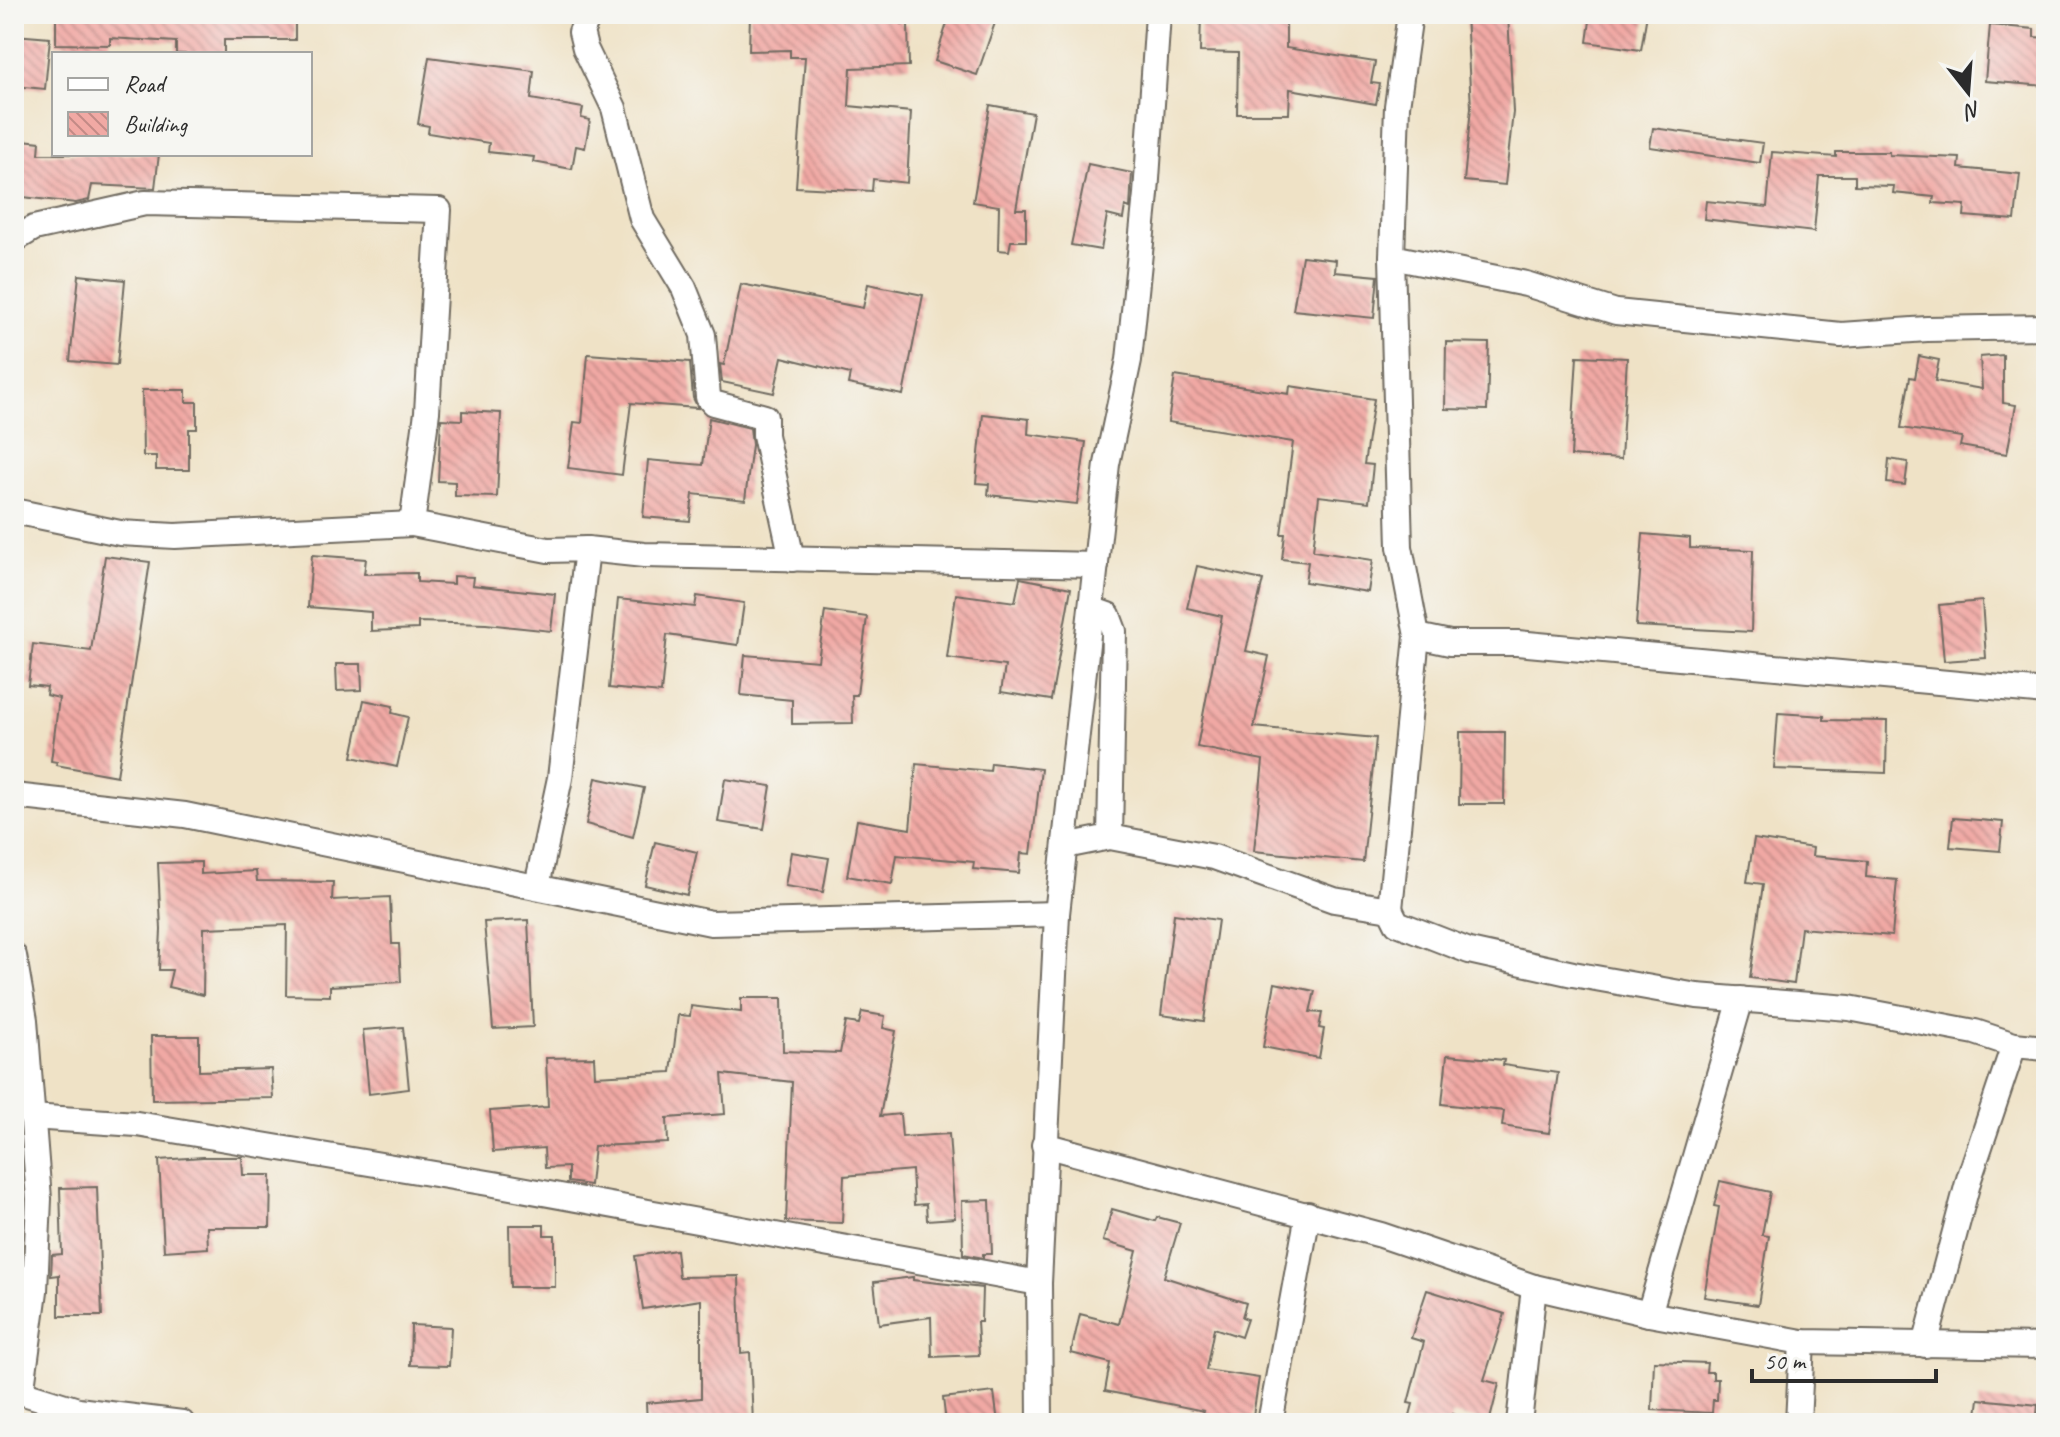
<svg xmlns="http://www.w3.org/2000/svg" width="2060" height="1437" viewBox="0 0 2060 1437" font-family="Caveat,sans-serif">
  <defs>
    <pattern id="building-back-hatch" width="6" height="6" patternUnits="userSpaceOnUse" patternTransform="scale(2)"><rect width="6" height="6" fill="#f1a9a4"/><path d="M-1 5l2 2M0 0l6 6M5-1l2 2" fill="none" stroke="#c38a86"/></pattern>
  </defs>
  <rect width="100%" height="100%" fill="#f6f6f2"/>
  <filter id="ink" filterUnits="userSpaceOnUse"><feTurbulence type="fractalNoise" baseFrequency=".0125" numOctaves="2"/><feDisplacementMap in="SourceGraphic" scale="16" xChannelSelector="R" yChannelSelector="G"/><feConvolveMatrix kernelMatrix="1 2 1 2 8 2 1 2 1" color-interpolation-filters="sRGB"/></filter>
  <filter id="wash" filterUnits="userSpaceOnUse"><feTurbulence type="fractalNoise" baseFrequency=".006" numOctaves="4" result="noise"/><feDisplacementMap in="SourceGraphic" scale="32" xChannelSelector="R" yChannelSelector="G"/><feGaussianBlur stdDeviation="1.8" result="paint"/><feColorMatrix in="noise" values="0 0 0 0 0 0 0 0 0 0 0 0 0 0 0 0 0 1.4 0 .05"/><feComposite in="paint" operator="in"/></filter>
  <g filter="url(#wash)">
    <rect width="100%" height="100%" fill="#efe2c6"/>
    <g id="blocks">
      <g fill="url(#building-back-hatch)">
        <path d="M 56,14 L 295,14 L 295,40 L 224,40 L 224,54 L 176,54 L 176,42 L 110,38 L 110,45 L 56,44 Z"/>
        <path d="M 750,14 L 902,14 L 902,24 L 908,24 L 909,66 L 851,68 L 849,106 L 911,112 L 907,183 L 873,179 L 872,191 L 796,187 L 805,57 L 790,57 L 790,50 L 749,51 Z"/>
        <path d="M 950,14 L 998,14 L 977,75 L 935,61 Z"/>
        <path d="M 1201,14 L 1286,14 L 1286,48 L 1375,62 L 1371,83 L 1380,84 L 1376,104 L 1290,89 L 1289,114 L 1237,114 L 1238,53 L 1200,52 Z"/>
        <path d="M 1466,14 L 1508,14 L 1513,112 L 1505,185 L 1464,181 L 1471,107 Z"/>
        <path d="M 1591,14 L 1647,14 L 1641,50 L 1587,42 Z"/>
        <path d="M 1990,25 L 2034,29 L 2034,37 L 2046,38 L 2046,86 L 1985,81 Z"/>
        <path d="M 14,35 L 50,38 L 45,89 L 14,86 Z"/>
        <path d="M 429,57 L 534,71 L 531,99 L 583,108 L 581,118 L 590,120 L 585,148 L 576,146 L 572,169 L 533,162 L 534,157 L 488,152 L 489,143 L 428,133 L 429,126 L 418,124 Z"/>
        <path d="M 990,105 L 1033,113 L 1016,209 L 1026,209 L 1026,241 L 1011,241 L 1009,251 L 998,250 L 999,206 L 973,202 Z"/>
        <path d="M 1653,128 L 1763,143 L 1760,163 L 1650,147 Z"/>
        <path d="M 14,139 L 40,142 L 39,154 L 159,154 L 155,188 L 92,185 L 89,200 L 76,203 L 14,196 Z"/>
        <path d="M 1772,152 L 1836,157 L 1836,152 L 1889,152 L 1889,155 L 1960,158 L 1959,168 L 2020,174 L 2015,220 L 1964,216 L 1965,205 L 1933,203 L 1934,197 L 1893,193 L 1894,186 L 1855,185 L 1855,176 L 1819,176 L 1814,232 L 1704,219 L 1706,201 L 1767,207 Z"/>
        <path d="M 1088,164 L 1132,173 L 1130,208 L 1125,206 L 1123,219 L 1107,215 L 1101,250 L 1071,245 Z"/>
        <path d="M 1302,256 L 1336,260 L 1335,272 L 1378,276 L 1374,318 L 1293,310 Z"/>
        <path d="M 79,275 L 125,280 L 117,365 L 70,361 Z"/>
        <path d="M 741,284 L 863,308 L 868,284 L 923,295 L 903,395 L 848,384 L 850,374 L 782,357 L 774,393 L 722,382 L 720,364 L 724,365 Z"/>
        <path d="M 1446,342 L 1489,343 L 1487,410 L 1445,409 Z"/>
        <path d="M 588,354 L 690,362 L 693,398 L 698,408 L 631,403 L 622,475 L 568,468 L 574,422 L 582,423 Z"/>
        <path d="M 2003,355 L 2003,403 L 2016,405 L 2007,454 L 1960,446 L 1962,437 L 1901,428 L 1910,377 L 1915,378 L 1919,356 L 1939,360 L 1935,381 L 1982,389 L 1980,357 Z"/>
        <path d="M 1577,356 L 1627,358 L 1621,459 L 1571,456 Z"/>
        <path d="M 1175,376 L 1289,394 L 1290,386 L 1374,399 L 1364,464 L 1373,465 L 1369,502 L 1319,496 L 1313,551 L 1373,560 L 1368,592 L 1305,582 L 1308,562 L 1282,559 L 1285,534 L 1281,534 L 1293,442 L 1168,422 Z"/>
        <path d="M 142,390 L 186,390 L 186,402 L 197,402 L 197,429 L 189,429 L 189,470 L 156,470 L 156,456 L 143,456 Z"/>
        <path d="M 462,411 L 501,413 L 497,497 L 455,496 L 455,482 L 438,481 L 441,419 L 462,420 Z"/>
        <path d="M 983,414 L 1029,419 L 1028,434 L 1086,442 L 1077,504 L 988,495 L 989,484 L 976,483 Z"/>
        <path d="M 709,418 L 750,428 L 752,445 L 745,500 L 693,494 L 690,521 L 643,517 L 648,460 L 703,465 Z"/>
        <path d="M 1889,459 L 1908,462 L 1905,485 L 1887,483 Z"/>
        <path d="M 1643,534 L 1690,538 L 1690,548 L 1753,550 L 1751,632 L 1636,626 Z"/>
        <path d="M 312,555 L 366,559 L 364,574 L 417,573 L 417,582 L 453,584 L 453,576 L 473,577 L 472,585 L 555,594 L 551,631 L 486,624 L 418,622 L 418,629 L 371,631 L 371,612 L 308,607 Z"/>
        <path d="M 105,556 L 150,562 L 117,776 L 56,765 L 57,762 L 51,761 L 59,698 L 46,695 L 47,687 L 28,685 L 33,644 L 91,651 Z"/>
        <path d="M 1197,566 L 1263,580 L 1246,651 L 1269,656 L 1254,727 L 1376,738 L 1363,862 L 1254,851 L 1263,760 L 1197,747 L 1222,616 L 1187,608 Z"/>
        <path d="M 1020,578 L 1071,588 L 1051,700 L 1001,692 L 1005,666 L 947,658 L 956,594 L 1015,602 Z"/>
        <path d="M 697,596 L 744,603 L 738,645 L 667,635 L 661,693 L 609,688 L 618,599 L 695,607 Z"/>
        <path d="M 1982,601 L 1986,658 L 1944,661 L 1939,605 Z"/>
        <path d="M 825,611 L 867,617 L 857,695 L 852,695 L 853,723 L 792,724 L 792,700 L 741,695 L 745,655 L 818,661 Z"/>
        <path d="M 336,664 L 361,664 L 362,690 L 337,691 Z"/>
        <path d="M 364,700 L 393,706 L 392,713 L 408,717 L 397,767 L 352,757 Z"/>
        <path d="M 1778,713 L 1824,716 L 1824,720 L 1887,721 L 1886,773 L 1774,769 Z"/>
        <path d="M 1460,732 L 1505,732 L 1504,804 L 1459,804 Z"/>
        <path d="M 991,763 L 1041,769 L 1031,854 L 1021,853 L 1019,873 L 973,869 L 974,862 L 897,855 L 892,884 L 847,876 L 857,820 L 910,829 L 916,764 L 990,771 Z"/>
        <path d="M 596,778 L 644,788 L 633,837 L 586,824 Z"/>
        <path d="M 725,779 L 771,786 L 764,829 L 718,822 Z"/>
        <path d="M 1953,818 L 2003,822 L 2000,851 L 1950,847 Z"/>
        <path d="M 1754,839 L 1813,848 L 1812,856 L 1867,861 L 1866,877 L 1897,880 L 1892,936 L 1801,928 L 1794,984 L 1750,978 L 1763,884 L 1747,882 Z"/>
        <path d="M 655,842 L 697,852 L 687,895 L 645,885 Z"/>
        <path d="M 791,852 L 829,858 L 823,892 L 785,886 Z"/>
        <path d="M 201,862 L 201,874 L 256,871 L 257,881 L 333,882 L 332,900 L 390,897 L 392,944 L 399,944 L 401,982 L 330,986 L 330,996 L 286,995 L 287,925 L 204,928 L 203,995 L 168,987 L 172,970 L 159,970 L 161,930 L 158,863 Z"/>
        <path d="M 1174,914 L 1218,920 L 1204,1021 L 1161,1015 Z"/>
        <path d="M 528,920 L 533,1027 L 493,1029 L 484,922 Z"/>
        <path d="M 1275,983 L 1315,991 L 1310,1012 L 1322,1013 L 1319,1028 L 1324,1029 L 1319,1058 L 1263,1047 Z"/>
        <path d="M 741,998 L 782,998 L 783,1051 L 840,1053 L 846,1022 L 859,1024 L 862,1012 L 885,1016 L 883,1028 L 896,1031 L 880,1116 L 900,1114 L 902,1137 L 949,1134 L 955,1218 L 927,1220 L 926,1204 L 914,1205 L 912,1170 L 844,1176 L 842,1223 L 786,1221 L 792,1082 L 722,1074 L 725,1114 L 667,1118 L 668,1143 L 594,1146 L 590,1185 L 568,1182 L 568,1167 L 545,1168 L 544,1148 L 493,1152 L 490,1111 L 548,1107 L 546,1058 L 594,1057 L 595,1076 L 671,1072 L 678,1015 L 690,1016 L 691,1006 L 741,1012 Z"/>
        <path d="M 403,1027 L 409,1089 L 369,1094 L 363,1030 Z"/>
        <path d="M 151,1036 L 199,1036 L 199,1071 L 271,1069 L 273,1098 L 152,1100 Z"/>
        <path d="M 1447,1055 L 1504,1060 L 1503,1065 L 1558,1073 L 1549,1133 L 1502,1126 L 1504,1111 L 1442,1104 Z"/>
        <path d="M 203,1157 L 242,1157 L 243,1175 L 271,1175 L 270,1227 L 207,1227 L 208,1248 L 164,1251 L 159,1160 Z"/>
        <path d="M 1720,1181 L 1770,1192 L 1762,1235 L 1769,1236 L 1758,1305 L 1704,1297 L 1719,1207 L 1714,1206 Z"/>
        <path d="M 97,1187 L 102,1316 L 59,1316 L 59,1275 L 51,1276 L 52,1255 L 62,1254 L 60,1188 Z"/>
        <path d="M 990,1200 L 992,1254 L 983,1254 L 983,1258 L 963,1254 L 962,1201 Z"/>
        <path d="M 1112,1209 L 1155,1221 L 1157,1217 L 1180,1223 L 1164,1277 L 1246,1303 L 1242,1317 L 1247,1319 L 1241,1337 L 1214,1328 L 1206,1370 L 1259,1378 L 1252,1422 L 1203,1415 L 1204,1411 L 1105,1391 L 1110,1363 L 1071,1353 L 1080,1314 L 1119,1324 L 1137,1251 L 1103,1241 Z"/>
        <path d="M 509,1225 L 544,1225 L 544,1235 L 555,1235 L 555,1287 L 510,1287 Z"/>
        <path d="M 676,1250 L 679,1277 L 739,1276 L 741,1353 L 750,1352 L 753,1423 L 647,1423 L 646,1403 L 701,1398 L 701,1300 L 643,1309 L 635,1256 Z"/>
        <path d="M 913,1277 L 913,1280 L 982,1288 L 981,1322 L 977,1322 L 979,1355 L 932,1357 L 931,1317 L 879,1324 L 874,1282 Z"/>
        <path d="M 1427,1290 L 1505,1314 L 1484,1380 L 1499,1384 L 1489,1423 L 1452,1414 L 1450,1423 L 1408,1423 L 1413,1404 L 1408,1403 L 1424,1342 L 1411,1338 Z"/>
        <path d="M 411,1325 L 451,1327 L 449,1366 L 410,1365 Z"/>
        <path d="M 1654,1361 L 1707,1363 L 1706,1372 L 1713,1372 L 1713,1379 L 1718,1379 L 1717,1400 L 1713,1400 L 1712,1413 L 1652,1410 Z"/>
        <path d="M 994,1392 L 998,1423 L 946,1423 L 943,1398 Z"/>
        <path d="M 1979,1399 L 2038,1405 L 2036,1423 L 1976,1423 Z"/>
      </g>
    </g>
  </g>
  <g filter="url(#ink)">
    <use href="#blocks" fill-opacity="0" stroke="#706b61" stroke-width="2"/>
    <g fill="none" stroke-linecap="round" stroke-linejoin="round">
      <g stroke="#706b61" stroke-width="28">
        <g id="minor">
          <path d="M 590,14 L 581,32 L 585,48 L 614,108 L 642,219 L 684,288 L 703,335 L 708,397 L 713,403 L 765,417 L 765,435 L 792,559"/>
          <path d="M 14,240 L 34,228 L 145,203 L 439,210 L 427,412 L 412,524 L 548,550 L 587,549 L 560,778 L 537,886"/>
          <path d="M 1392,257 L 1526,284 L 1616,312 L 1841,335 L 1927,329 L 2046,327"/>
          <path d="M 14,511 L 120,533 L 175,536 L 412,524"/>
          <path d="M 587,549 L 644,555 L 1096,565"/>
          <path d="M 1091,609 L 1108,615 L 1114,631 L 1110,837"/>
          <path d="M 1417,636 L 1450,643 L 1517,643 L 2046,692"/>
          <path d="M 14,796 L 185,815 L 711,923 L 1057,914"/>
          <path d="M 1065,846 L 1110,837 L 1214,857 L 1334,900 L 1390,909 L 1397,923 L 1469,951 L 1573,974 L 1697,996 L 1849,1008 L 1975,1032 L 2014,1045 L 1969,1179 L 1925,1345"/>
          <path d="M 1390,909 L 1417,636 L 1400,547 L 1392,257 L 1397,106 L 1410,14"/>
          <path d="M 14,956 L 25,1020 L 39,1199 L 35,1291 L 23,1380 L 14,1390"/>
          <path d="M 2014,1045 L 2046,1048"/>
          <path d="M 31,1117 L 137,1124 L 494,1184 L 1039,1283"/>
          <path d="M 1044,1145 L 1381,1235 L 1534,1287 L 1649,1314 L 1802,1342 L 2046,1346"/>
          <path d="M 1649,1314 L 1741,999"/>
          <path d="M 14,1390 L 78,1410 L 182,1423"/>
          <path d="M 1040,1423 L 1039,1283 L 1057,914 L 1107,464 L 1129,360 L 1146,194 L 1158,14"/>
          <path d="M 1270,1423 L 1308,1214"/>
          <path d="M 1519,1423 L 1534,1287"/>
          <path d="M 1798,1423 L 1802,1342"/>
        </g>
      </g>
      <use href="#minor" stroke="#fff" stroke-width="24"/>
    </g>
  </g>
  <rect width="2060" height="1437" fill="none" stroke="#f6f6f2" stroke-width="48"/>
  <rect x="52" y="52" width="260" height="104" fill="#f6f6f2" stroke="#a5a5a2" stroke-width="2"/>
  <rect x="68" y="78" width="40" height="12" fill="#ffffff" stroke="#a5a5a2" stroke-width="2"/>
  <text x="124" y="92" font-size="24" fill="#2b2b2b">Road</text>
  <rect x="68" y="112" width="40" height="24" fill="url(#building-back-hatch)" stroke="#a5a5a2" stroke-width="2"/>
  <text x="124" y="132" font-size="24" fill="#2b2b2b">Building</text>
  <g transform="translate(1968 92) rotate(163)" stroke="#f6f6f2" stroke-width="6" paint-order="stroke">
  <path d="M0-6L14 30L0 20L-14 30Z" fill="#2b2b2b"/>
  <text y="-12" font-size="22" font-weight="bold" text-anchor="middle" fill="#2b2b2b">N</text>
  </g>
  <path d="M1752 1369v12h184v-12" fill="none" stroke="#2b2b2b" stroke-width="4"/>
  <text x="1764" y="1369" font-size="24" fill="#2b2b2b" stroke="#f6f6f2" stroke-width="6" paint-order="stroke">50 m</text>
</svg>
